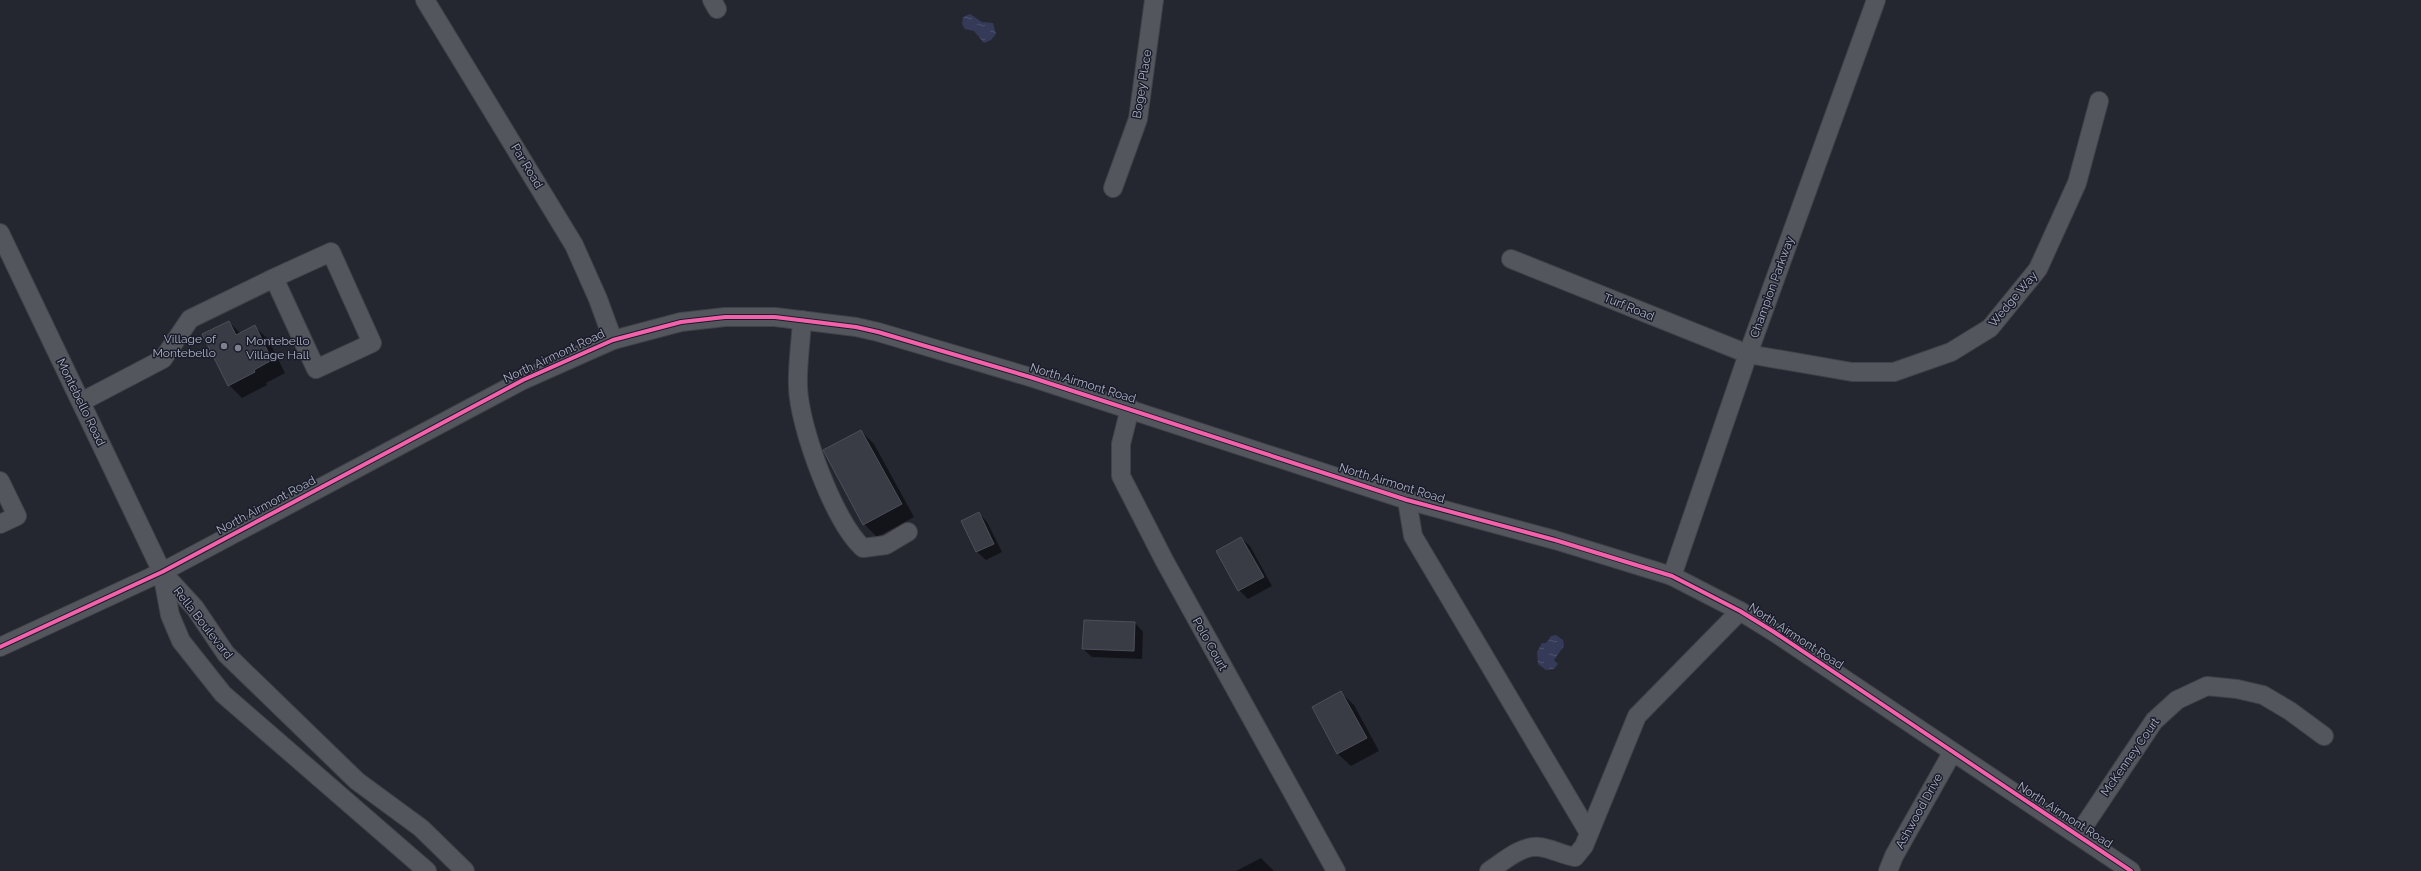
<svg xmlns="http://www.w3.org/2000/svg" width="2421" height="871" viewBox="0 0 2421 871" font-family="Raleway,sans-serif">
  <defs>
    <pattern id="water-ripples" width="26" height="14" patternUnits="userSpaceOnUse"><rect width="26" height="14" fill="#343a57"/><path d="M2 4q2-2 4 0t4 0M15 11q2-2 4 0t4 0" fill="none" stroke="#4f546e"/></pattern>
  </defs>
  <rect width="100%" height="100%" fill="#252730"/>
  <g fill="url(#water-ripples)">
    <path d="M 970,14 L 982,22 L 993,23 L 996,34 L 991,40 L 984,43 L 974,31 L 965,29 L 962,24 L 963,17 Z"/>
    <path d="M 1556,635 L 1563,640 L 1564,646 L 1554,660 L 1558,664 L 1554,669 L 1546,670 L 1538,664 L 1537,652 L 1542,643 L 1546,643 L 1551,636 Z"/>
  </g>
  <g fill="#0007">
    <path d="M 229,322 L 241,334 L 255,327 L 268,339 L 285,373 L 266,383 L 267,385 L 242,398 L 229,385 Z"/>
    <path d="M 861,431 L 874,444 L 914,517 L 877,537 L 864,524 Z"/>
    <path d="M 979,513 L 987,522 L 1002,552 L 986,560 L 977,552 L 962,521 Z"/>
    <path d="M 1241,538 L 1250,546 L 1272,586 L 1248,599 L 1239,590 L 1217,551 Z"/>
    <path d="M 1135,623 L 1143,632 L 1142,659 L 1092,657 L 1083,649 Z"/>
    <path d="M 1341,693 L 1354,705 L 1379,751 L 1351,766 L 1338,754 L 1313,708 Z"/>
    <path d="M 1261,858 L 1274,871 L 1236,871 Z"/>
  </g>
  <g fill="#3a3c45" stroke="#4c4e58">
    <path d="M 229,321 L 236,335 L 255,325 L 272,360 L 254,370 L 255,372 L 228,386 L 202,334 Z"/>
    <path d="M 861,430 L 902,504 L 863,525 L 823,450 Z"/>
    <path d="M 979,512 L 994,544 L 976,552 L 961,521 Z"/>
    <path d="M 1241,537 L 1264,577 L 1238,591 L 1216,551 Z"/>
    <path d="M 1084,620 L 1135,622 L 1134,651 L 1082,649 Z"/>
    <path d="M 1341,691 L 1367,738 L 1337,754 L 1312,707 Z"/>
  </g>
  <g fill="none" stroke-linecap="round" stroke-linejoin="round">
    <g stroke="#414249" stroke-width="20">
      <g id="minor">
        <path d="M 425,0 L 574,245 L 598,299 L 613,340"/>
        <path d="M 712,0 L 717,9"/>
        <path d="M 1113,188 L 1138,119 L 1154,0"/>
        <path d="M 0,233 L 162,572 L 170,615 L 181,641 L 223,694 L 427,871"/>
        <path d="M 1511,259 L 1748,354 L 1852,372 L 1894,372 L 1951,352 L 1990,328 L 2038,269 L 2077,183 L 2099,101"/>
        <path d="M 802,320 C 801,342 797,365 798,387 C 799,426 834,522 863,548 L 886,545 L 908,532"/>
        <path d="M 81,402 L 163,359 L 190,319 L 274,278 L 316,369 L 372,343 L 331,252 L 274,278"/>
        <path d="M 1130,408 L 1121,444 L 1121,476 L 1164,560 L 1336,871"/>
        <path d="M 0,481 L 17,516 L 0,524"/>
        <path d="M 1407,500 L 1413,536 L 1589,833"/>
        <path d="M 162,572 L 195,608 L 226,654 L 357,781 L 421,828 L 465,871"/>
        <path d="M 1672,576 L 1748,354 L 1876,0"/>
        <path d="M 0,647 L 162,572 L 523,380 L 613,340 L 681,322 L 725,317 L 775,317 L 856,327 L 878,332 L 1030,377 L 1407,500 L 1555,540 L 1672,576 L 1740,611 L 1774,632 L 2131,871"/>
        <path d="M 2078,835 L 2154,721 L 2177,700 L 2207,686 L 2237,689 L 2263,695 L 2290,711 L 2324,736"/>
        <path d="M 1489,871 C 1503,862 1521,845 1539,847 C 1551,848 1562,855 1575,857 L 1584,846 L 1637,716 L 1740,611"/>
        <path d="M 1888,871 L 1894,856 L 1952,753"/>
      </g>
    </g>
    <use href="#minor" stroke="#54565e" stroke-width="18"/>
    <g stroke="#191c2a" stroke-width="6">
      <path id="cycleway" d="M 0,647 L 162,572 L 523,380 L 613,340 L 681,322 L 725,317 L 775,317 L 856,327 L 878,332 L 1030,377 L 1407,500 L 1555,540 L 1672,576 L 1740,611 L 1774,632 L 2131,871"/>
    </g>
    <use href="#cycleway" stroke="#f560ab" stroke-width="4"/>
  </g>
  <g fill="#7d818f" stroke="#191c2a" stroke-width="1.5">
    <circle cx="224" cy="346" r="4"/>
    <circle cx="238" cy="348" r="4"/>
  </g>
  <g text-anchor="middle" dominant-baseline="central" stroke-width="3" stroke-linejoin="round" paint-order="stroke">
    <g font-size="12" fill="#adb1c2" stroke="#191c2a">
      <text transform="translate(1142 84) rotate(-81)">Bogey Place</text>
      <text transform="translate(527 166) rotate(59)">Par Road</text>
      <text transform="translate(1772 287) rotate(-70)">Champion Parkway</text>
      <text transform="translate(2013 299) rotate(-50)">Wedge Way</text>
      <text transform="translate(1629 307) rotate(22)">Turf Road</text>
      <text transform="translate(554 356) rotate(-25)">North Airmont Road</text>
      <text transform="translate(1083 383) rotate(17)">North Airmont Road</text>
      <text transform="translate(81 402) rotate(64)">Montebello Road</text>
      <text transform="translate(1392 483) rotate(17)">North Airmont Road</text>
      <text transform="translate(266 505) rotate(-28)">North Airmont Road</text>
      <text transform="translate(203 623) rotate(52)">Rella Boulevard</text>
      <text transform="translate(1796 636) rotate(33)">North Airmont Road</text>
      <text transform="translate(1210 644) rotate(61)">Polo Court</text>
      <text transform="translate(2130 757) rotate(-55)">McKenney Court</text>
      <text transform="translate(1919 811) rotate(-61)">Ashwood Drive</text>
      <text transform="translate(2065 815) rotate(33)">North Airmont Road</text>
    </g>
    <g font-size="12" fill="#adb1c2" stroke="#191c2a" text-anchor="end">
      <text x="216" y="339">Village of<tspan x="216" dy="14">Montebello</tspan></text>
      <text x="246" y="341" text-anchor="start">Montebello<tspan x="246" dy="14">Village Hall</tspan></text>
    </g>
  </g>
</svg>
